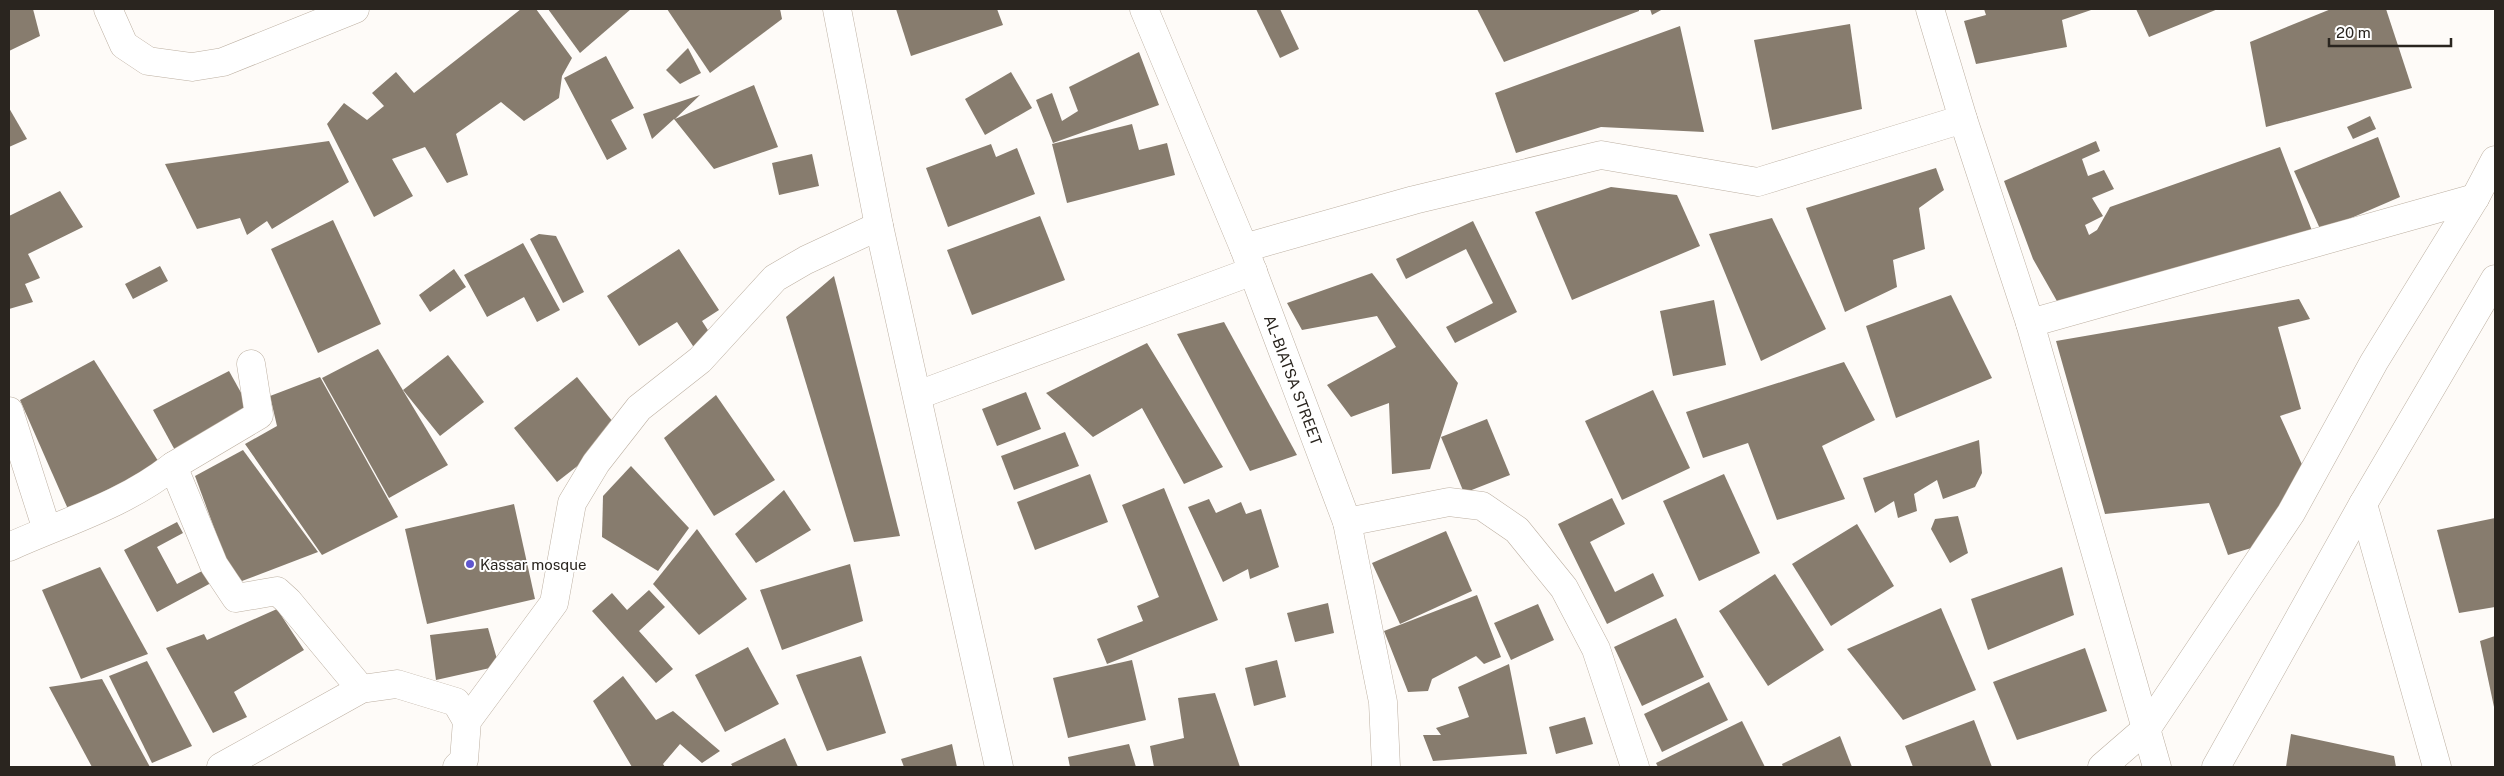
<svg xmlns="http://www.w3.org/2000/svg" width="2504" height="776" viewBox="0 0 2504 776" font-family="'Public Sans',sans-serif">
  <rect width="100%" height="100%" fill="#fefbf8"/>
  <g fill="#877c6e">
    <path d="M 9,9 L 33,9 L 40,36 L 9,51 Z"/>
    <path d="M 521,9 L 536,9 L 572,58 L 562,76 L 559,98 L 524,121 L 501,102 L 456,134 L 468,175 L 447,183 L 425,147 L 392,159 L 413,196 L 374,217 L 327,124 L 344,103 L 367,120 L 384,106 L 372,93 L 396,72 L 414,93 Z"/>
    <path d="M 548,9 L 631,9 L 580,53 Z"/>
    <path d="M 667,9 L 780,9 L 782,19 L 710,73 Z"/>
    <path d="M 896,9 L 997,9 L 1003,25 L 911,56 Z"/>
    <path d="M 1256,9 L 1280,9 L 1299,49 L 1280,58 Z"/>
    <path d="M 1477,9 L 1639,9 L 1639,11 L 1504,62 Z"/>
    <path d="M 1650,9 L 1663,9 L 1652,15 Z"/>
    <path d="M 1984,9 L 2094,9 L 2062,20 L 2067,47 L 1976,64 L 1964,21 L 1986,15 Z"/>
    <path d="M 2136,9 L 2218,9 L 2149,37 Z"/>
    <path d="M 2331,9 L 2386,9 L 2412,88 L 2266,127 L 2250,42 Z"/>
    <path d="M 1850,24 L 1862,109 L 1772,130 L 1754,40 Z"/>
    <path d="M 1680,26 L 1704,132 L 1601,127 L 1516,153 L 1495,93 Z"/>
    <path d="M 688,48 L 701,73 L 680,84 L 666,70 Z"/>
    <path d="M 1139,52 L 1159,105 L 1053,143 L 1036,100 L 1052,93 L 1062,121 L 1078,111 L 1069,87 Z"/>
    <path d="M 606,56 L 634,108 L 611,120 L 627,149 L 607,160 L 564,78 Z"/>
    <path d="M 1011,72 L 1032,108 L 985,135 L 965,99 Z"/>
    <path d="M 754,85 L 778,147 L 714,169 L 674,119 L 652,139 L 643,114 L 700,95 L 675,119 Z"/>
    <path d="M 9,108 L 27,139 L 9,147 Z"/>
    <path d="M 2370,116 L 2376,129 L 2353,139 L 2347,127 Z"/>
    <path d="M 1132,124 L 1139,150 L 1167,143 L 1175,175 L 1067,203 L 1052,144 Z"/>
    <path d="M 2378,137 L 2400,197 L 2321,231 L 2294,171 Z"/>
    <path d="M 329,141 L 349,182 L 272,229 L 267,221 L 247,235 L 240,218 L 197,229 L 165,164 Z"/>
    <path d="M 2096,141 L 2100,151 L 2082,159 L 2088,176 L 2104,170 L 2114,189 L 2092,198 L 2103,216 L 2085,225 L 2089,235 L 2097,230 L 2110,207 L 2280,147 L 2314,236 L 2062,310 L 2033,259 L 2004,181 Z"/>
    <path d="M 991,144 L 996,157 L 1017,148 L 1035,194 L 948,227 L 926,168 Z"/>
    <path d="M 812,154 L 819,186 L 779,195 L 772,163 Z"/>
    <path d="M 1936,168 L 1944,190 L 1919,208 L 1925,249 L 1893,260 L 1897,287 L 1845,312 L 1806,208 Z"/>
    <path d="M 1611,187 L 1677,195 L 1700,246 L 1572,300 L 1535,212 Z"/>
    <path d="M 60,191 L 83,227 L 28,254 L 40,278 L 25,284 L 33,302 L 9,309 L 9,216 Z"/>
    <path d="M 1040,216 L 1065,280 L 972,315 L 947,250 Z"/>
    <path d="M 1772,218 L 1826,329 L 1761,361 L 1709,234 Z"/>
    <path d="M 333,220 L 381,324 L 318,353 L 271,249 Z"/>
    <path d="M 1473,221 L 1517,312 L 1455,343 L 1446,327 L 1493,303 L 1466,249 L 1406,279 L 1396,259 Z"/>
    <path d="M 539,234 L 556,236 L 584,292 L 563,303 L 530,239 Z"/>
    <path d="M 523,243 L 560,310 L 537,322 L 524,297 L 487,317 L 464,275 Z"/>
    <path d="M 679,249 L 719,310 L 702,321 L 715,341 L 697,352 L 677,322 L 639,346 L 607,296 Z"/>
    <path d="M 160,266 L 168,281 L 133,299 L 125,284 Z"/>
    <path d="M 454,269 L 466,287 L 430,312 L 419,295 Z"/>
    <path d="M 1372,273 L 1458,383 L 1430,469 L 1392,474 L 1389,403 L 1351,417 L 1327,385 L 1396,347 L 1377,316 L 1302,330 L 1287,303 Z"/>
    <path d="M 834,276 L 900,536 L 854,542 L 786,317 Z"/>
    <path d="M 1951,295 L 1992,378 L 1896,418 L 1866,326 Z"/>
    <path d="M 2299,299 L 2310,319 L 2278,327 L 2301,409 L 2280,416 L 2305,471 L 2258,546 L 2228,555 L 2209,503 L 2105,514 L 2056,341 Z"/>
    <path d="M 1714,300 L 1726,365 L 1673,376 L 1660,311 Z"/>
    <path d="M 1224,322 L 1297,455 L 1250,471 L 1177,334 Z"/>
    <path d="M 1147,343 L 1223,467 L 1184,484 L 1142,408 L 1093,437 L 1046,393 Z"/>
    <path d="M 378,349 L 448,465 L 389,498 L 322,378 Z"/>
    <path d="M 448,355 L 484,402 L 440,436 L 403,390 Z"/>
    <path d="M 94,360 L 160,464 L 71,516 L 20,400 Z"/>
    <path d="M 1844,362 L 1875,420 L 1822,446 L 1845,499 L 1777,520 L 1748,443 L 1703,458 L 1686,412 Z"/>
    <path d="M 229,371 L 249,407 L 177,454 L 153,410 Z"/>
    <path d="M 320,377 L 398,517 L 322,555 L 245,444 L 277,426 L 270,396 Z"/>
    <path d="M 577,377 L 621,432 L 557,482 L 514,428 Z"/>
    <path d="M 1653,390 L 1690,468 L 1622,500 L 1585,421 Z"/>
    <path d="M 1026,392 L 1041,429 L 997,446 L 982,409 Z"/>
    <path d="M 716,395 L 775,480 L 714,516 L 664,438 Z"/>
    <path d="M 1487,419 L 1510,475 L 1464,493 L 1441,437 Z"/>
    <path d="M 1065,432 L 1079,466 L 1014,490 L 1001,456 Z"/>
    <path d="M 1979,440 L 1982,473 L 1975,487 L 1943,499 L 1937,480 L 1914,494 L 1917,511 L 1898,518 L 1894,501 L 1875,513 L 1863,478 Z"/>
    <path d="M 243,450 L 318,552 L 242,581 L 227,563 L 195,476 Z"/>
    <path d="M 631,466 L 689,528 L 658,571 L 602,537 L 603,496 Z"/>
    <path d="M 1090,474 L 1108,522 L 1035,550 L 1017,502 Z"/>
    <path d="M 1724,474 L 1760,553 L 1699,581 L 1663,501 Z"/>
    <path d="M 1164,488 L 1218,620 L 1107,664 L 1097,639 L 1143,621 L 1137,606 L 1159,597 L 1122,505 Z"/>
    <path d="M 784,490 L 811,530 L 756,563 L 735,534 Z"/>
    <path d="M 1612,498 L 1625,524 L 1590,542 L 1615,592 L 1653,573 L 1664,596 L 1607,624 L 1558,524 Z"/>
    <path d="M 1209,499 L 1216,513 L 1241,502 L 1246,514 L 1261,509 L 1279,567 L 1250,579 L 1248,569 L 1223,582 L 1188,507 Z"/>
    <path d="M 514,504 L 535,599 L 427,624 L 405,529 Z"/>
    <path d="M 1958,516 L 1968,553 L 1950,563 L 1931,529 L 1935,519 Z"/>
    <path d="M 2495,518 L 2495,607 L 2459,613 L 2437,530 Z"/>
    <path d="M 177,522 L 183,533 L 157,547 L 177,584 L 204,570 L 211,583 L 157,612 L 124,550 Z"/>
    <path d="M 1857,524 L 1894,586 L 1831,626 L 1792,564 Z"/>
    <path d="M 697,529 L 747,599 L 699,635 L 653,584 Z"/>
    <path d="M 1446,531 L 1472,591 L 1400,624 L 1372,563 Z"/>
    <path d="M 850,564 L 863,621 L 782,650 L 760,590 Z"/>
    <path d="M 100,567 L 148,654 L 81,679 L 42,590 Z"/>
    <path d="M 2062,567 L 2074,615 L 1988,650 L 1971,599 Z"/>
    <path d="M 1775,574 L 1824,650 L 1768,686 L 1719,611 Z"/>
    <path d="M 649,590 L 665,607 L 639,631 L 673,669 L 656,683 L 592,611 L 612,593 L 627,610 Z"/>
    <path d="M 1477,595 L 1501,657 L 1484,664 L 1476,656 L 1432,679 L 1428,691 L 1408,692 L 1384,631 Z"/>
    <path d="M 1328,603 L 1334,633 L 1295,642 L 1287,613 Z"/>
    <path d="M 1538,604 L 1554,640 L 1511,660 L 1494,623 Z"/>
    <path d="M 1941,608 L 1976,690 L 1903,720 L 1847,649 Z"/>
    <path d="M 277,609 L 304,650 L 234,692 L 247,717 L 213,733 L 166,648 L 204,634 L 207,640 Z"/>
    <path d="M 1676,618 L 1704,677 L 1642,706 L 1614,647 Z"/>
    <path d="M 488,628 L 499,666 L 436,680 L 430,635 Z"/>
    <path d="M 2495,636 L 2495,707 L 2494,707 L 2480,641 Z"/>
    <path d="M 748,647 L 779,704 L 725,732 L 695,675 Z"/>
    <path d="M 2085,648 L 2107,711 L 2017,740 L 1993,682 Z"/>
    <path d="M 861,656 L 886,733 L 827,751 L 796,675 Z"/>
    <path d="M 1132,660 L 1146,720 L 1068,738 L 1053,678 Z"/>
    <path d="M 1277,660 L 1286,697 L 1254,706 L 1245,668 Z"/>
    <path d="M 147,661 L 192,746 L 152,763 L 109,676 Z"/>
    <path d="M 1509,664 L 1527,754 L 1433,761 L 1423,735 L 1441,735 L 1436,728 L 1469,717 L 1458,687 Z"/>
    <path d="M 623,676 L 656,720 L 673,711 L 720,751 L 702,763 L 680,744 L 663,764 L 665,767 L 632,767 L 593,701 Z"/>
    <path d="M 102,679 L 150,767 L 92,767 L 49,687 Z"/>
    <path d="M 1709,682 L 1728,720 L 1662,752 L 1644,714 Z"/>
    <path d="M 1215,693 L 1240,767 L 1154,767 L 1150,746 L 1184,738 L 1178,698 Z"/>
    <path d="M 1585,717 L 1593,744 L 1556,754 L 1549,727 Z"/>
    <path d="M 1974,720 L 1992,767 L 1913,767 L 1905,746 Z"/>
    <path d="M 1742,721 L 1765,767 L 1658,767 L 1656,763 Z"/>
    <path d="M 2291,734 L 2394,756 L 2396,767 L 2286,767 Z"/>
    <path d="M 1840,736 L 1852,767 L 1783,767 L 1782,764 Z"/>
    <path d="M 785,738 L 798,767 L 733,767 L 731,764 Z"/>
    <path d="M 952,744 L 957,767 L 904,767 L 901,759 Z"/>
    <path d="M 1129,744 L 1136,767 L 1070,767 L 1068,757 Z"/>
  </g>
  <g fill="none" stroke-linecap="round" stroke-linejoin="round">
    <g stroke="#bdb0a2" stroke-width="29">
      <g id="minor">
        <path d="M 108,9 L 124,45 L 148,61 L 192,67 L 223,62 L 355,9"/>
        <path d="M 837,9 L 879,226 L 999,767"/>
        <path id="s1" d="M 1144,9 L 1244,248 L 1347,522 L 1383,702 L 1386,767"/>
        <path d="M 1930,9 L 1963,119 L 2030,323 L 2157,767"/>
        <path d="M 1244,248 L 1414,200 L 1601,155 L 1758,182 L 1963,119"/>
        <path d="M 2030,323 L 2475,198"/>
        <path d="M 918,395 L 1253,271"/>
        <path d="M 9,411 L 47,530"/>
        <path d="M 173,466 L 259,415 L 251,364"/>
        <path d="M 2363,504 L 2437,767"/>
        <path d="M 1347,522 L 1449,502 L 1482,506 L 1517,530 L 1564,588 L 1596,649 L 1635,767"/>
        <path d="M 9,547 C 64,522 124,505 173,466 L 214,565 L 236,598 L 277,591 L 288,601 L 361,689"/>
        <path d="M 221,767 L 361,689 L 397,684 L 456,702 L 467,721"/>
        <path d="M 457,767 L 464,760 L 467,721 L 554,603 L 572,503 L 596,463 L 639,408 L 700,360 L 775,278 L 806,260 L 879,226"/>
        <path d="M 2102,767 L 2147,728 L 2291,513 L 2374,362 L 2475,198 L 2495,160"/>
        <path d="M 2216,767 L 2363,504 L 2495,279"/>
      </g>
    </g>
    <use href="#minor" stroke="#fff" stroke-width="28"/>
  </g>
  <circle fill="#5f56ce" stroke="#fff" stroke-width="2" cx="470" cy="564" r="5"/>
  <g text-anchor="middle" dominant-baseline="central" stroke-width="4" stroke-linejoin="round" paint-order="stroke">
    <g font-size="15" fill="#2a251f" stroke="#fff">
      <text stroke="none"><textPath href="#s1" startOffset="400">AL-BIATSA STREET</textPath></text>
    </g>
    <g font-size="15" fill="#2a251f" stroke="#fff" text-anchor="start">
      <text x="480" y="564">Kassar mosque</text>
    </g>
  </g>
  <rect width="2504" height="776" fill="none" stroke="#2a251f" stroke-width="20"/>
  <path d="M2329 38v8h122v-8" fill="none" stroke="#2a251f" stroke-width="2.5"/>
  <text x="2336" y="38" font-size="15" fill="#2a251f" stroke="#ffffff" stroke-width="4" paint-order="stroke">20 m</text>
</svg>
